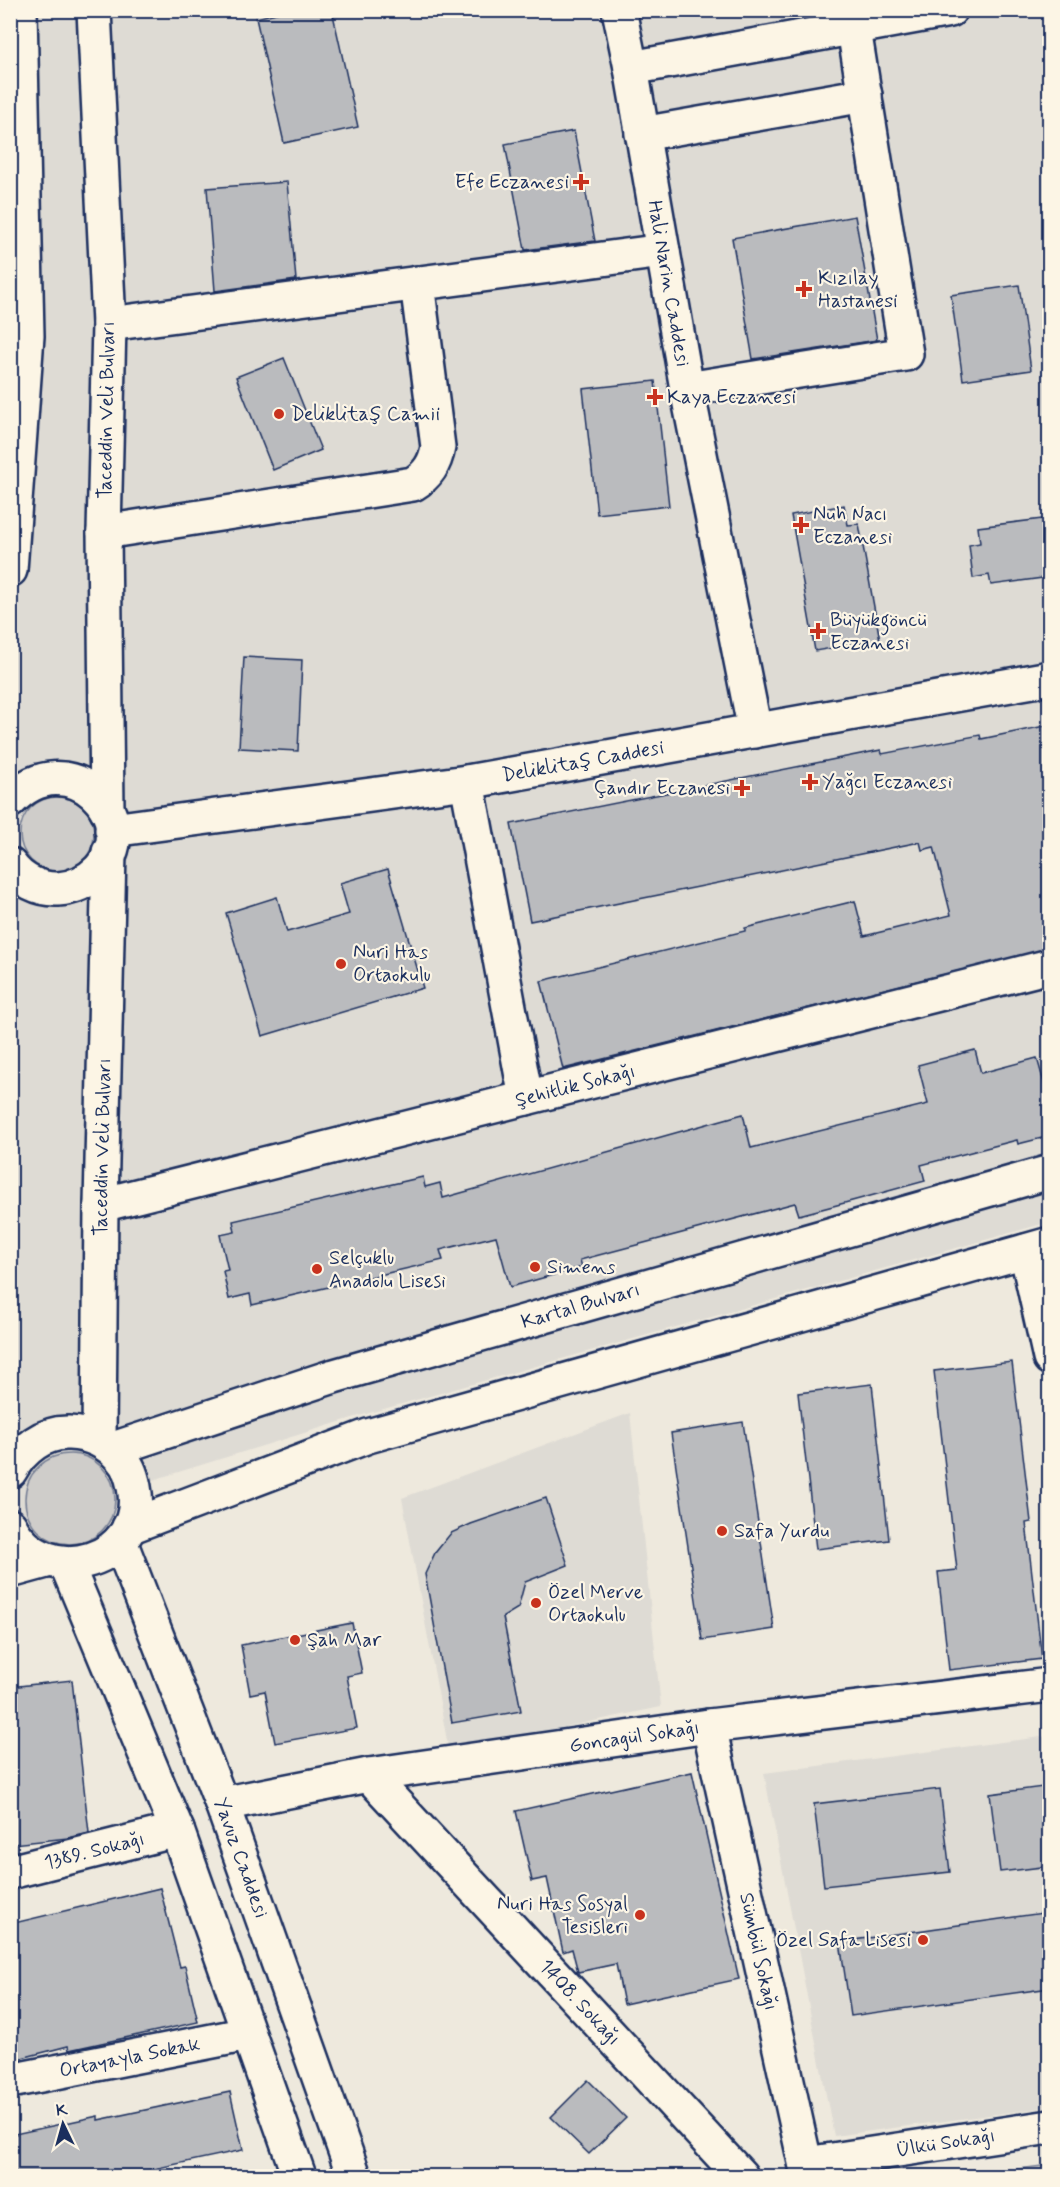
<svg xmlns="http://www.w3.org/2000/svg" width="1060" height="2187" viewBox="0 0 1060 2187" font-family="Mynerve,sans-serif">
  <rect width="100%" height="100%" fill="#eee9dd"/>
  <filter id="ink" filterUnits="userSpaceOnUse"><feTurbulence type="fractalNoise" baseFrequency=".0167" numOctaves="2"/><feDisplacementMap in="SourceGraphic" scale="12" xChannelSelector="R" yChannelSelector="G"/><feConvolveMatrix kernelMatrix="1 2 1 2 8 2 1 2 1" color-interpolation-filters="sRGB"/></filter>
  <g filter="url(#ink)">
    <g fill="#dedbd4">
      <path d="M 11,11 L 1049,11 L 1049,1222 L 359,1416 L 11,1524 Z"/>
      <path d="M 630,1413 L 661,1707 L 449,1751 L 402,1498 Z"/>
      <path d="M 1049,1736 L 1049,2107 L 834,2136 L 764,1773 Z"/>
    </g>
    <g fill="#cfcdca" stroke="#757e94" stroke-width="1.5">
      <circle cx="57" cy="834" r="37"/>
      <circle cx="70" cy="1499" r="45"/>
      <path d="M 1049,2165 L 1049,2176 L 967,2176 Z"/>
    </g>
    <g fill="#babbbe" stroke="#1b2f5e" stroke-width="1.5">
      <path d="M 288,10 L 332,10 L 358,127 L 284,143 L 256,18 Z"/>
      <path d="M 574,131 L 595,241 L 525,250 L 505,144 Z"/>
      <path d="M 287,182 L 296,280 L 215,291 L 207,188 Z"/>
      <path d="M 855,216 L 877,340 L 753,359 L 732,238 Z"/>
      <path d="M 1019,285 L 1031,370 L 963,380 L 951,295 Z"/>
      <path d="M 284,358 L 321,450 L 273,470 L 236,377 Z"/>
      <path d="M 655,381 L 669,506 L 597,514 L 583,389 Z"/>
      <path d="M 844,505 L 848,525 L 859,524 L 880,640 L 815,651 L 791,515 Z"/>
      <path d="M 1050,518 L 1050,577 L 991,585 L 989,575 L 973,578 L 969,545 L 980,543 L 978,527 Z"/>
      <path d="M 244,657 L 302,660 L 298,751 L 239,748 Z"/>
      <path d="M 1050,725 L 1050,948 L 563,1069 L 541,981 L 745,931 L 745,928 L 855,901 L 864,936 L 951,915 L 934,847 L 922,850 L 920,842 L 530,921 L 511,824 L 881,750 L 882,754 L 980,735 L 981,739 Z"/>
      <path d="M 388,869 L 423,988 L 262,1036 L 226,913 L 277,897 L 287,932 L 349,914 L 340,883 Z"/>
      <path d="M 975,1050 L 981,1073 L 1037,1058 L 1050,1104 L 1050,1136 L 1018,1144 L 1017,1140 L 921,1165 L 925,1181 L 852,1201 L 799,1215 L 795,1203 L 580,1260 L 582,1267 L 510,1287 L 496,1236 L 440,1250 L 443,1260 L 252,1305 L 250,1294 L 229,1299 L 223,1271 L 228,1270 L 220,1235 L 235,1232 L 233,1221 L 423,1177 L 425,1187 L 440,1183 L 443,1198 L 743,1114 L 751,1148 L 928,1104 L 918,1065 Z"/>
      <path d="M 1012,1362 L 1031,1522 L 1026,1523 L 1042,1659 L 949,1670 L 938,1572 L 957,1570 L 934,1371 Z"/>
      <path d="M 872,1384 L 889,1540 L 816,1549 L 798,1393 Z"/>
      <path d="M 743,1422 L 774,1629 L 702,1640 L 671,1433 Z"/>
      <path d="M 546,1498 L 568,1565 L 525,1582 L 518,1608 L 503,1617 L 521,1711 L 452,1723 L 425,1574 L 435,1553 L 451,1533 L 471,1524 Z"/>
      <path d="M 352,1623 L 362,1673 L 347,1676 L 357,1728 L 275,1743 L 265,1691 L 250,1694 L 241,1645 Z"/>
      <path d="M 72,1680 L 89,1833 L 68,1838 L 13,1844 L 10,1818 L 10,1687 Z"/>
      <path d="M 692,1772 L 739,1979 L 624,2004 L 616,1964 L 578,1972 L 572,1949 L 563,1952 L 547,1878 L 532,1881 L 516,1811 Z"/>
      <path d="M 1050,1786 L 1050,1866 L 1000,1872 L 990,1794 Z"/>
      <path d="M 940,1789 L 950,1872 L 824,1886 L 814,1804 Z"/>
      <path d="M 160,1888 L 180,1967 L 185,1966 L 198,2022 L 69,2050 L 68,2046 L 10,2061 L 10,1924 Z"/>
      <path d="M 1050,1912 L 1050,1988 L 851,2016 L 840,1942 Z"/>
      <path d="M 588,2080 L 626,2118 L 589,2154 L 551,2117 Z"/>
      <path d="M 230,2092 L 243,2150 L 130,2174 L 129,2171 L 103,2176 L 10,2176 L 10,2135 L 98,2116 L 98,2120 Z"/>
    </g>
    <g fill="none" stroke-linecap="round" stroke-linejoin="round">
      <g stroke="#1b2f5e" stroke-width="38">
        <g id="minor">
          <path d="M 94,10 L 109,324 L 104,532 L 107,810"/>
          <path id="s1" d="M 619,10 L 631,68 L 687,389 L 755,731"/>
          <path d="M 631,68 L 950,10"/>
          <path d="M 642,134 L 865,95"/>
          <path d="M 109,324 L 663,251"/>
          <path d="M 687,389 L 906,354 L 854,29"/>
          <path d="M 104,532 L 413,484 C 428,475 435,464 438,447 L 417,283"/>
          <path d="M 10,570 L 27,336 L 20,10"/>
          <path d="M 467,782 L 526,1098"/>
          <path d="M 10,801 C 69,739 146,820 99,870 C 87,882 74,888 58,889 C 40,890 20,880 10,865"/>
          <path id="s2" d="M 112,830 L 467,782 L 1050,678"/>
          <path id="s3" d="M 101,1205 L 1050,966"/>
          <path d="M 1026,1251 L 1050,1358"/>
          <path id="s4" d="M 99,1439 L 101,1205 L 109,852"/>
          <path id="s5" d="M 120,1541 L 222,1804 L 354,2176"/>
          <path d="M 66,1563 L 177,1830 L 299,2176"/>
          <path id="s6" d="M 709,1726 L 808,2176"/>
          <path id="s7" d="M 369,1775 L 741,2176"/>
          <path id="s8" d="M 222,1804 L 369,1775 L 709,1726 L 1050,1685"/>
          <path id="s9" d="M 10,1872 L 177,1830"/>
          <path id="s10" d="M 10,2081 L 248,2034"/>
          <path id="s11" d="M 806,2164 L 1050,2127"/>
        </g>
      </g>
      <g stroke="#1b2f5e" stroke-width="38">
        <g id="major">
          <path id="s12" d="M 113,1449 L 334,1376 L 1050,1172"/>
          <path d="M 10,1471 C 22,1449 44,1432 69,1433 C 91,1434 107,1442 121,1458 C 129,1466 132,1477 134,1487 C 149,1561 44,1593 10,1526"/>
          <path d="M 129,1527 L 368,1436 L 1050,1244"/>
          <path d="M 10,1571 L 50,1560"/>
        </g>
      </g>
      <use href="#minor" stroke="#fcf5e5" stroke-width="33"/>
      <use href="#major" stroke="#fcf5e5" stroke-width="33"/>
    </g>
  </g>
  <g fill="#c8321e" stroke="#fcf5e5" stroke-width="2">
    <path d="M578 173h6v6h6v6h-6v6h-6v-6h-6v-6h6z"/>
    <path d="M801 280h6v6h6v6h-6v6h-6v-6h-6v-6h6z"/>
    <path d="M652 388h6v6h6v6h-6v6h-6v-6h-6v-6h6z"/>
    <circle cx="279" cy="414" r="6"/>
    <path d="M798 516h6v6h6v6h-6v6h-6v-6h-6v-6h6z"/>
    <path d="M815 622h6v6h6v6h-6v6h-6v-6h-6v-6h6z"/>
    <path d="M807 773h6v6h6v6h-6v6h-6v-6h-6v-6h6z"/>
    <path d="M739 779h6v6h6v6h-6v6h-6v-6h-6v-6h6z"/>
    <circle cx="341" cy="964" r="6"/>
    <circle cx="535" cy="1267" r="6"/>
    <circle cx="317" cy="1269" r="6"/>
    <circle cx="722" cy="1531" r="6"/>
    <circle cx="536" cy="1603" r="6"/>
    <circle cx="295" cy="1640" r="6"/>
    <circle cx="640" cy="1915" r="6"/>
    <circle cx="923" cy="1940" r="6"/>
  </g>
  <g text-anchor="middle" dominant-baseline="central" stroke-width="4.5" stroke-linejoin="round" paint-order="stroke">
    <g font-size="20" fill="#1b2f5e" stroke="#fcf5e5" text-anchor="start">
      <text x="569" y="182" text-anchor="end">Efe Eczanesi</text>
      <text x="818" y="278">Kızılay<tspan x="818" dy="23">Hastanesi</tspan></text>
      <text x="667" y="397">Kaya Eczanesi</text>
      <text x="291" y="414">Deliklitaş Camii</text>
      <text x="813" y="514">Nuh Nacı<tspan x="813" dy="23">Eczanesi</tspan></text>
      <text x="830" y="620">Büyükgöncü<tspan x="830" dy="23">Eczanesi</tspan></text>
      <text x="822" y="782">Yağcı Eczanesi</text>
      <text x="730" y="788" text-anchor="end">Çandır Eczanesi</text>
      <text x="353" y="952">Nuri Has<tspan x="353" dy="23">Ortaokulu</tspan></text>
      <text x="329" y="1258">Selçuklu<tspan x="329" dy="23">Anadolu Lisesi</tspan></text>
      <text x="547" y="1267">Simens</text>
      <text x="734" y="1531">Safa Yurdu</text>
      <text x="548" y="1592">Özel Merve<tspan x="548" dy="23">Ortaokulu</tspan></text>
      <text x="307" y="1640">Şah Mar</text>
      <text x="628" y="1904" text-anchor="end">Nuri Has Sosyal<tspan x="628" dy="23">Tesisleri</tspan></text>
      <text x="911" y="1940" text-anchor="end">Özel Safa Lisesi</text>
    </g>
    <g font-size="20" fill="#1b2f5e" stroke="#fcf5e5">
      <text stroke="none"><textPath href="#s1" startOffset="278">Hali Narin Caddesi</textPath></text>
      <text transform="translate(107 410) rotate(-89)">Taceddin Veli Bulvarı</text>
      <text stroke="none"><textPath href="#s2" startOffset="476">Deliklitaş Caddesi</textPath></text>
      <text stroke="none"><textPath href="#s3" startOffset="489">Şehitlik Sokağı</textPath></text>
      <text stroke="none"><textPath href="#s4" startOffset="292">Taceddin Veli Bulvarı</textPath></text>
      <text stroke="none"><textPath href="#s12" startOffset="489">Kartal Bulvarı</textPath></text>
      <text stroke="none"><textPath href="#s8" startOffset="418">Goncagül Sokağı</textPath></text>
      <text stroke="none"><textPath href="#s9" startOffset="87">1389. Sokağı</textPath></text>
      <text stroke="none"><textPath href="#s5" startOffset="339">Yavuz Caddesi</textPath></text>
      <text stroke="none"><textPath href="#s6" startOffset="231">Sümbül Sokağı</textPath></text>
      <text stroke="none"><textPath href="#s7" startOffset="310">1408. Sokağı</textPath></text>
      <text stroke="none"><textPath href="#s10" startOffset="122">Ortayayla Sokak</textPath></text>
      <text stroke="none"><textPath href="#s11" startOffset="141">Ülkü Sokağı</textPath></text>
    </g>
  </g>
  <rect width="1060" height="2187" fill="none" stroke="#fcf5e5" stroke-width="36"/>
  <rect x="18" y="18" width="1024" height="2151" fill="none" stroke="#1b2f5e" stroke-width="2" filter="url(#ink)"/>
  <g transform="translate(63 2124) rotate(355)" stroke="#fcf5e5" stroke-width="4.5" paint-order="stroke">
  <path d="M0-4.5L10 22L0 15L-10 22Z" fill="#1b2f5e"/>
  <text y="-9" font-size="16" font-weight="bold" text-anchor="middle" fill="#1b2f5e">K</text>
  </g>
</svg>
